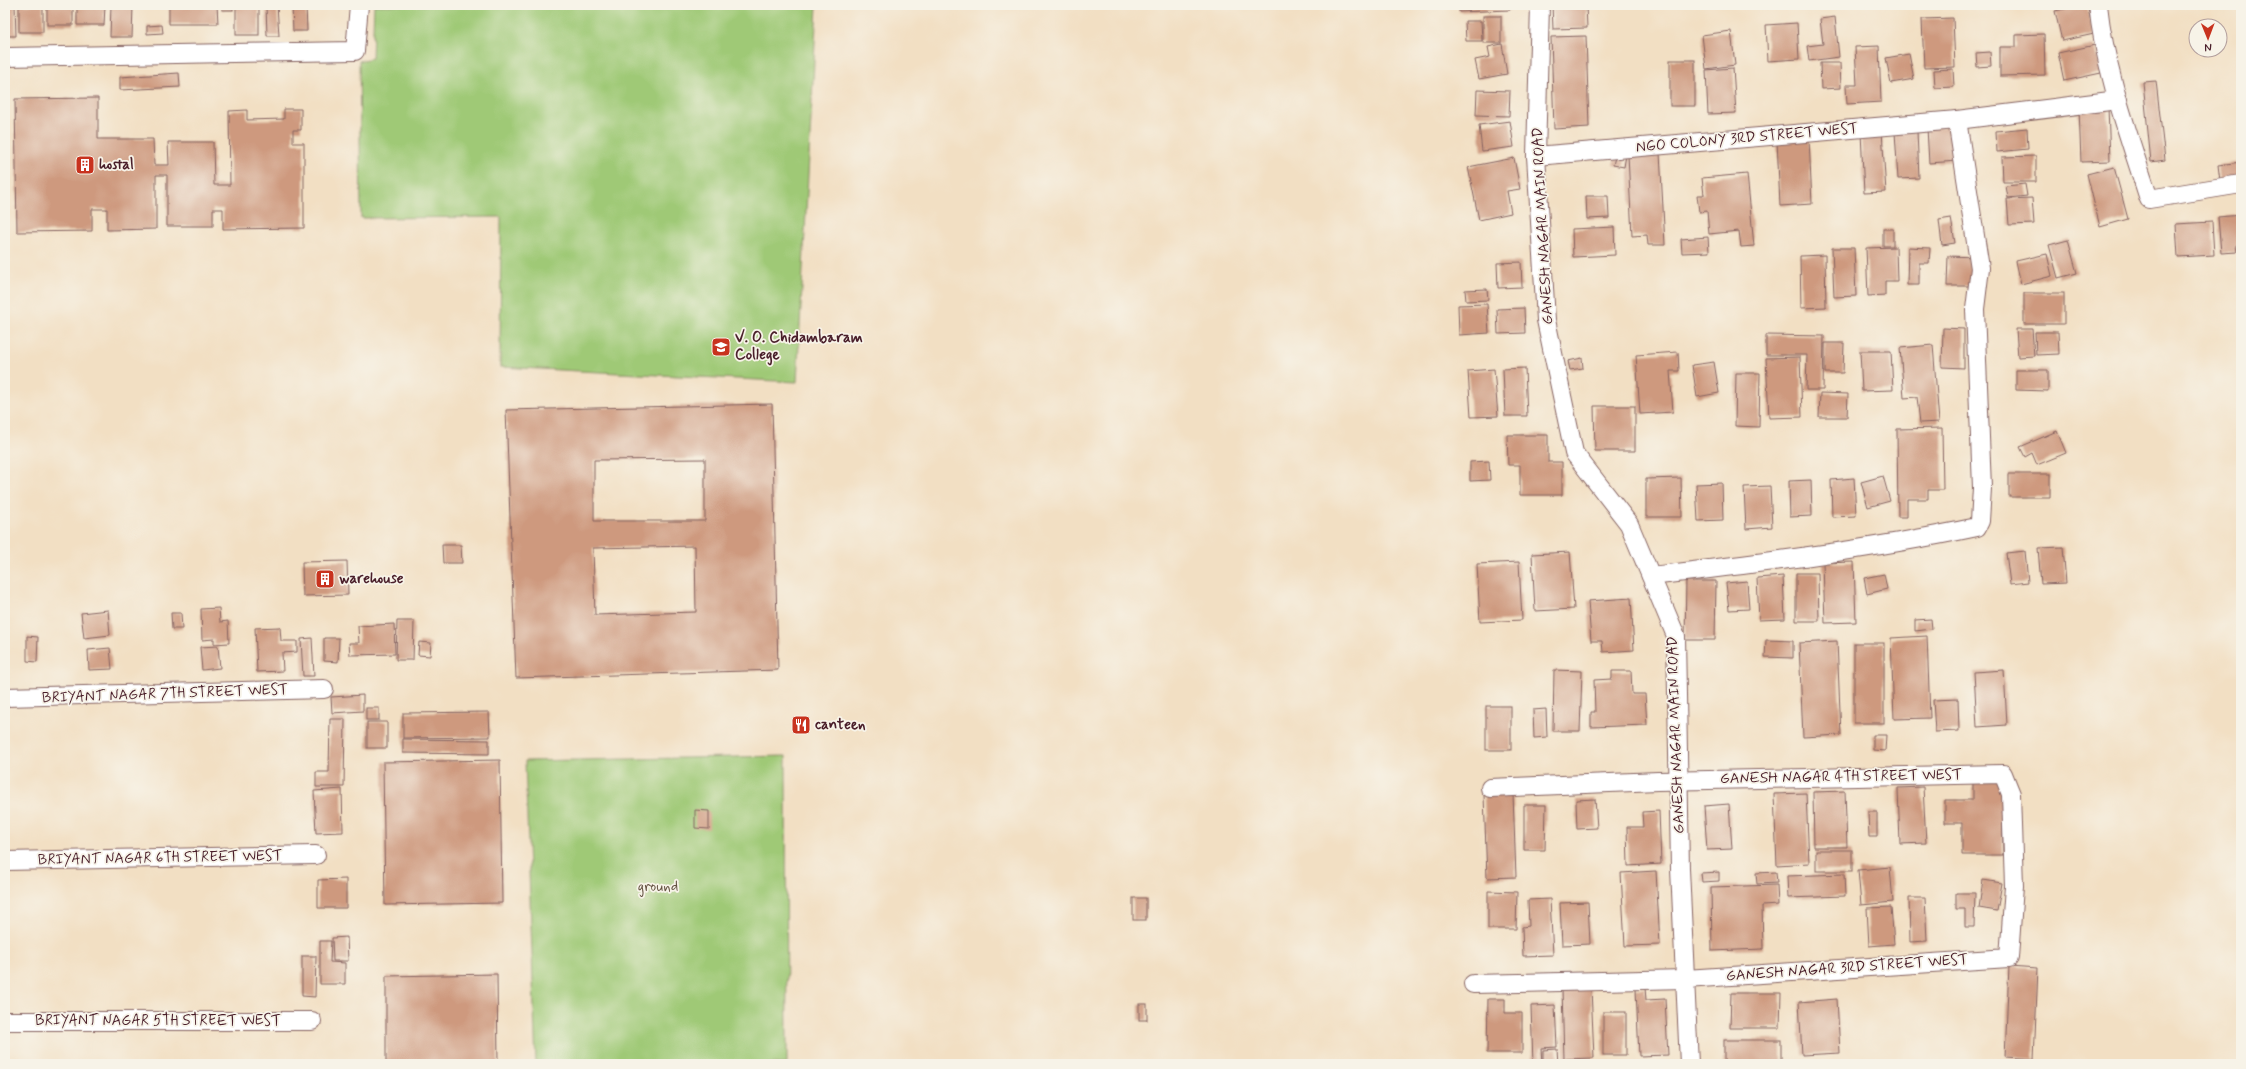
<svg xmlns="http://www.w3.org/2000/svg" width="2246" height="1069" viewBox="0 0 2246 1069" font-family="Mynerve,sans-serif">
  <rect width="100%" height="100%" fill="#f7f3e8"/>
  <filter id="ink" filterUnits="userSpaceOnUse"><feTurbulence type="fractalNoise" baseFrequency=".025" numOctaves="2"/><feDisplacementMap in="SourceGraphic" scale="8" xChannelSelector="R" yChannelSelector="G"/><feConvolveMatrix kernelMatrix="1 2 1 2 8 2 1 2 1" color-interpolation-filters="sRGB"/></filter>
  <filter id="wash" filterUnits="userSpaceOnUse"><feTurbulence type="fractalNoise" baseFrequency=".012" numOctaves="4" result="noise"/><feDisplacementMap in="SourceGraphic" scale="16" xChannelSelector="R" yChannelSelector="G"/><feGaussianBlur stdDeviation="0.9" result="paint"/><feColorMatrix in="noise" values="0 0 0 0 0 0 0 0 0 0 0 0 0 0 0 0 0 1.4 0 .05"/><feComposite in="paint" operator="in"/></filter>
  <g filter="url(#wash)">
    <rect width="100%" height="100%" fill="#f2dfc3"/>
    <g fill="#9fc976" stroke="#747450">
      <path d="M 374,5 L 817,5 L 797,382 L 500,367 L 501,217 L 361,218 L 359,61 L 372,58 Z"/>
      <path d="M 786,756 L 787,1064 L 536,1064 L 525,761 Z"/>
    </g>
    <g id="blocks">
      <g fill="#ce997e" fill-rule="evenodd">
        <path d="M 5,5 L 15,5 L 16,36 L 5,36 Z"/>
        <rect x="19" y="5" width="24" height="27"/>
        <rect x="47" y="5" width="26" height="20"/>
        <path d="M 77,5 L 105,5 L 104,25 L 77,25 Z"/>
        <path d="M 111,5 L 133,5 L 132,37 L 110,37 Z"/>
        <path d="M 169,5 L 217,5 L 218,24 L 169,24 Z"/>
        <rect x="222" y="5" width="11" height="5"/>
        <rect x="236" y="5" width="23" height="30"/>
        <path d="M 266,5 L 277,5 L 279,36 L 267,36 Z"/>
        <path d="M 292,5 L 306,5 L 307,31 L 293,31 Z"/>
        <path d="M 1459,5 L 1510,5 L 1510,10 L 1459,12 Z"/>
        <path d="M 1552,5 L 1586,5 L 1587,28 L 1553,29 Z"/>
        <path d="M 2083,5 L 2087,5 L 2094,34 L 2062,41 L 2055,11 Z"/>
        <rect x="1483" y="16" width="18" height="27"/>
        <path d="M 1835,17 L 1839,57 L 1809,61 L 1807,46 L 1823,44 L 1820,19 Z"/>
        <path d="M 1953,18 L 1955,67 L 1924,68 L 1922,19 Z"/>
        <path d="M 1465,21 L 1481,21 L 1482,41 L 1466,41 Z"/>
        <path d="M 1797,23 L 1799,59 L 1768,61 L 1766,25 Z"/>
        <path d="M 162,25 L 163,33 L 147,34 L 147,26 Z"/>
        <path d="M 1731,31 L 1735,65 L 1706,69 L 1702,35 Z"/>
        <path d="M 2044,34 L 2045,75 L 2000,76 L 2000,47 L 2016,47 L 2016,35 Z"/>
        <path d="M 1586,36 L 1589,127 L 1554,129 L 1551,37 Z"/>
        <path d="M 1502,44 L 1507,74 L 1479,79 L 1475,60 L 1490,57 L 1488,47 Z"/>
        <path d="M 2095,45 L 2101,73 L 2064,81 L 2058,53 Z"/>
        <path d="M 1879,46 L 1881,102 L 1847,104 L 1846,85 L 1857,85 L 1855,47 Z"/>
        <path d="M 1990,52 L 1991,66 L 1977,67 L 1976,53 Z"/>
        <path d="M 1909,54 L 1914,79 L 1891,83 L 1886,58 Z"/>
        <rect x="1670" y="60" width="25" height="46"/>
        <path d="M 1820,63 L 1840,63 L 1841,88 L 1821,89 Z"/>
        <path d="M 1733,68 L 1736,113 L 1708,114 L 1706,70 Z"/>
        <path d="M 1953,69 L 1954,87 L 1935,88 L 1934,70 Z"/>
        <path d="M 179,73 L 180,87 L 120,90 L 120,77 Z"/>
        <path d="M 2156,81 L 2165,160 L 2151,162 L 2143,82 Z"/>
        <path d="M 1477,90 L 1510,91 L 1509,116 L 1476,115 Z"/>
        <path d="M 98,98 L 98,139 L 153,139 L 154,165 L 169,165 L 168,142 L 213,142 L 214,185 L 230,185 L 229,111 L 247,110 L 247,120 L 284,119 L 284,109 L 301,109 L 301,130 L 293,130 L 293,143 L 304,143 L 304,228 L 223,229 L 223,209 L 213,209 L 213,226 L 167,226 L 167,175 L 156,175 L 156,229 L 107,230 L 107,209 L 92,209 L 92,231 L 17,232 L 15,99 Z"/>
        <path d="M 2108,107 L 2110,161 L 2081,162 L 2079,108 Z"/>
        <path d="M 1510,121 L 1514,147 L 1482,151 L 1479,125 Z"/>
        <path d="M 1956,126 L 1958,161 L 1929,163 L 1927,128 Z"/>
        <path d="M 2027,128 L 2028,149 L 1997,152 L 1996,131 Z"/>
        <path d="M 1882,131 L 1886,192 L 1864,193 L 1861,133 Z"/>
        <path d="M 1917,131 L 1919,178 L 1898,179 L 1895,132 Z"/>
        <path d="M 1809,139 L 1812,204 L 1780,206 L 1777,140 Z"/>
        <path d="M 1616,153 L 1626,155 L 1624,167 L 1613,165 Z"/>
        <path d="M 1660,153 L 1665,245 L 1648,245 L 1647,235 L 1632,236 L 1628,155 Z"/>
        <path d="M 2036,156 L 2036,182 L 2003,182 L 2002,157 Z"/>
        <path d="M 1514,158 L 1520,189 L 1507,191 L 1511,213 L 1479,220 L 1468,167 Z"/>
        <path d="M 2241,162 L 2241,179 L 2220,181 L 2218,165 Z"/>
        <path d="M 2114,167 L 2128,219 L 2100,227 L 2087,174 Z"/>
        <path d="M 1747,174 L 1754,246 L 1741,247 L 1739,231 L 1709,234 L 1707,211 L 1699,212 L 1697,195 L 1704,195 L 1702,178 Z"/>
        <path d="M 2025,184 L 2027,196 L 2008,198 L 2006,186 Z"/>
        <path d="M 1586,196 L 1608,196 L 1609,218 L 1587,219 Z"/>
        <path d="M 2032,198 L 2034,224 L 2009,225 L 2007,199 Z"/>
        <path d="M 2241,215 L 2241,244 L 2236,245 L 2237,252 L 2221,253 L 2218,217 Z"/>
        <path d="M 1951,218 L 1955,243 L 1942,245 L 1939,220 Z"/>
        <path d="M 2212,222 L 2214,255 L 2178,257 L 2176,224 Z"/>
        <path d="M 1614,227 L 1615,255 L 1573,257 L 1572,229 Z"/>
        <rect x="1883" y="229" width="10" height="17"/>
        <path d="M 1708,237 L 1709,252 L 1682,253 L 1681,239 Z"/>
        <path d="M 2068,240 L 2077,273 L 2058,278 L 2049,245 Z"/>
        <path d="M 1896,247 L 1897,281 L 1885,281 L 1885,295 L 1868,296 L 1866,248 Z"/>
        <path d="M 1908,247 L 1930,248 L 1929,263 L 1919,263 L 1919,285 L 1907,285 Z"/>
        <path d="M 1832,248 L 1854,248 L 1856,296 L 1834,297 Z"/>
        <path d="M 2047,254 L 2052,276 L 2021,284 L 2016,261 Z"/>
        <path d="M 1825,255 L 1826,307 L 1801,308 L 1800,256 Z"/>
        <path d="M 1948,256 L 1976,257 L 1976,286 L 1947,286 Z"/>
        <path d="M 1521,262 L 1522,287 L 1498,288 L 1497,263 Z"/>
        <path d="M 1487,289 L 1488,300 L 1466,301 L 1465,290 Z"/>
        <rect x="2024" y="293" width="40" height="31"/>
        <path d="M 1487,304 L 1489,333 L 1459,335 L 1458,305 Z"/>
        <path d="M 1524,308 L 1525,333 L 1498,334 L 1497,309 Z"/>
        <path d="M 1943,328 L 1964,329 L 1964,368 L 1942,367 Z"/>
        <path d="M 2016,329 L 2032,329 L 2034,356 L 2018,357 Z"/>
        <path d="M 2035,332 L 2058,332 L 2059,354 L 2036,355 Z"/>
        <path d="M 1766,335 L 1824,336 L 1823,390 L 1806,390 L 1807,355 L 1766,355 Z"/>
        <path d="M 1825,343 L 1844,343 L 1843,373 L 1825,373 Z"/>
        <path d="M 1933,345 L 1939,422 L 1920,423 L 1917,397 L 1904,398 L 1900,348 Z"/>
        <path d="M 1860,351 L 1891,351 L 1893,390 L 1862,391 Z"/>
        <path d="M 1678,352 L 1679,371 L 1670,371 L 1673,412 L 1640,414 L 1636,355 Z"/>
        <path d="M 1800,357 L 1802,417 L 1769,418 L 1766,358 Z"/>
        <path d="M 1582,358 L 1583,368 L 1570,370 L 1568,361 Z"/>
        <path d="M 1714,362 L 1719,393 L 1697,397 L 1692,365 Z"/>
        <path d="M 1525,368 L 1527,416 L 1505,416 L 1503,369 Z"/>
        <path d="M 1494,369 L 1498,416 L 1471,417 L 1468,371 Z"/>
        <path d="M 2016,370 L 2048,370 L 2048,391 L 2016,390 Z"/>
        <path d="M 1736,373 L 1760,373 L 1759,427 L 1735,426 Z"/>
        <path d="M 1820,393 L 1848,394 L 1847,417 L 1819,417 Z"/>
        <path d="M 772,404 L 778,670 L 516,678 L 506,410 ZM 705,459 L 705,521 L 594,521 L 594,460 ZM 695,546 L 696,612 L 595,615 L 593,548 Z"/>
        <path d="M 1594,406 L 1635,406 L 1635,451 L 1595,451 Z"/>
        <path d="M 1942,428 L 1943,490 L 1928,490 L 1928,499 L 1907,499 L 1907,517 L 1898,517 L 1897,429 Z"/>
        <path d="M 2057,431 L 2066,453 L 2037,465 L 2032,453 L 2025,457 L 2020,447 Z"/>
        <path d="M 1507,435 L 1548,435 L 1548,462 L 1562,462 L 1562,495 L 1520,495 L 1520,465 L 1508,465 Z"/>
        <path d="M 1489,461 L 1490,480 L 1470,481 L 1470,462 Z"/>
        <rect x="2009" y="474" width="41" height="23"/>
        <path d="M 1883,476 L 1890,501 L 1868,507 L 1861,482 Z"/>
        <path d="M 1681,478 L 1682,517 L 1646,517 L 1646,479 Z"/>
        <path d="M 1854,478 L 1856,516 L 1832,517 L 1831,480 Z"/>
        <path d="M 1811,480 L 1812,516 L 1790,517 L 1789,481 Z"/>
        <path d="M 1722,483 L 1723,520 L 1698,521 L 1696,484 Z"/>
        <path d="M 1770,486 L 1772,527 L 1746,529 L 1744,487 Z"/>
        <path d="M 442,545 L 461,545 L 462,563 L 443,563 Z"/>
        <path d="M 2063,547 L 2066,583 L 2041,584 L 2038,548 Z"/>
        <path d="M 2025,551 L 2028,582 L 2010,584 L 2006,553 Z"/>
        <path d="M 1570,552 L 1574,609 L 1535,611 L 1532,554 Z"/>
        <path d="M 347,561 L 348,595 L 303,596 L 302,562 Z"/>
        <path d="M 1519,562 L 1522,620 L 1480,622 L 1477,564 Z"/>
        <path d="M 1854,562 L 1856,622 L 1825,623 L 1823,563 Z"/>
        <path d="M 1796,573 L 1818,573 L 1819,621 L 1796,621 Z"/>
        <path d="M 1884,574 L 1887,589 L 1867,594 L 1864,578 Z"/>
        <path d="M 1783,576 L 1785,619 L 1759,620 L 1757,578 Z"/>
        <path d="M 1686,581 L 1716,581 L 1715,640 L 1685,640 Z"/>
        <path d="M 1747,581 L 1749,609 L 1729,610 L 1726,583 Z"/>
        <path d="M 1631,598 L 1634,650 L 1603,652 L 1602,641 L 1591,641 L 1588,601 Z"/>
        <path d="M 219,608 L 220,622 L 228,621 L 229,643 L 214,644 L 214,639 L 202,640 L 201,609 Z"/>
        <path d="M 108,610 L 110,635 L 84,638 L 81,613 Z"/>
        <path d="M 171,613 L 181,613 L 182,629 L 172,629 Z"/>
        <path d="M 1931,619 L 1932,629 L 1915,631 L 1915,620 Z"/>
        <path d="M 397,621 L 414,621 L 413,660 L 396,660 Z"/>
        <path d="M 394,624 L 395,654 L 350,655 L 349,643 L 359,643 L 358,626 Z"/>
        <path d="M 280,627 L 281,641 L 297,641 L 297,652 L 282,653 L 283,671 L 257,672 L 255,628 Z"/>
        <path d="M 27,636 L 38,637 L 37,662 L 27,661 Z"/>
        <path d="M 1927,636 L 1930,718 L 1894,719 L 1891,638 Z"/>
        <path d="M 312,638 L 314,676 L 303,676 L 301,639 Z"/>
        <path d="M 324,638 L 339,638 L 338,662 L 324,661 Z"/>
        <path d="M 1766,640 L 1793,641 L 1793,658 L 1765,657 Z"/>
        <path d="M 1837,641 L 1841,735 L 1803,737 L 1799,643 Z"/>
        <path d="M 419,642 L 431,643 L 430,656 L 418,655 Z"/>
        <rect x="1854" y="643" width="30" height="80"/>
        <path d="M 218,646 L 220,668 L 202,670 L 200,647 Z"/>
        <path d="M 110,648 L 112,669 L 89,670 L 88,650 Z"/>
        <path d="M 1554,670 L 1582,671 L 1580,731 L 1553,731 Z"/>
        <path d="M 2004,670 L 2007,725 L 1977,727 L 1974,672 Z"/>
        <path d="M 1612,671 L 1631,671 L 1632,694 L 1645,694 L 1647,725 L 1591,727 L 1591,712 L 1595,712 L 1594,680 L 1612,679 Z"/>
        <path d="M 363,695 L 363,711 L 332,713 L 331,697 Z"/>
        <path d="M 1958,699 L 1959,731 L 1935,732 L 1933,700 Z"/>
        <rect x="1486" y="706" width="25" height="44"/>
        <rect x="366" y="708" width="13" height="12"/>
        <path d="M 1546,709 L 1547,737 L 1534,738 L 1533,710 Z"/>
        <path d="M 489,712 L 490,737 L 403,738 L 403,713 Z"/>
        <path d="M 330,719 L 345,719 L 344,787 L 316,787 L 316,772 L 329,772 Z"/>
        <rect x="367" y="722" width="20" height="26"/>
        <path d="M 1873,735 L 1886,735 L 1885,751 L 1873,750 Z"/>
        <path d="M 403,739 L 489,740 L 489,754 L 403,753 Z"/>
        <path d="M 500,760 L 502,903 L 385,905 L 383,762 Z"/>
        <path d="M 1973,776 L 2002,776 L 2003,855 L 1962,855 L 1962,823 L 1945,823 L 1945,800 L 1973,800 Z"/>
        <path d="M 1923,787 L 1926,843 L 1900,844 L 1898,788 Z"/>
        <path d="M 342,789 L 343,832 L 316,833 L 314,791 Z"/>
        <path d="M 1845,791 L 1847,847 L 1814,847 L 1813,792 Z"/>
        <path d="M 1806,793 L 1809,863 L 1777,865 L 1774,794 Z"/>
        <path d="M 1513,794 L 1516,877 L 1487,878 L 1484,795 Z"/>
        <path d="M 1595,799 L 1597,828 L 1577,829 L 1576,800 Z"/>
        <path d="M 1729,804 L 1732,849 L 1707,850 L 1704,806 Z"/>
        <path d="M 1524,805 L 1546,805 L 1545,850 L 1524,850 Z"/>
        <path d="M 695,810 L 709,811 L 709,829 L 695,828 Z"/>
        <path d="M 1659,811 L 1661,864 L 1628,866 L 1627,827 L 1643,827 L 1642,812 Z"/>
        <path d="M 1868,812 L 1877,812 L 1877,837 L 1869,837 Z"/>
        <rect x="1816" y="850" width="36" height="21"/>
        <path d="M 1890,867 L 1893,902 L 1861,905 L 1858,870 Z"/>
        <path d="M 1656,871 L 1660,945 L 1625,946 L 1621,873 Z"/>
        <path d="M 1719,872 L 1719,881 L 1702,882 L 1701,873 Z"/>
        <path d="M 1776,872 L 1777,883 L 1757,884 L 1756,873 Z"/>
        <path d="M 1844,874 L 1845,896 L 1788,898 L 1787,876 Z"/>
        <path d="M 346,879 L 346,908 L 318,908 L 318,880 Z"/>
        <path d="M 1983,880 L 2002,883 L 1997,911 L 1979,908 Z"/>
        <path d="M 1777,885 L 1778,905 L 1762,906 L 1763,949 L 1712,951 L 1711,887 Z"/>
        <path d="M 1488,891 L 1517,892 L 1516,929 L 1488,929 Z"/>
        <path d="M 1956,893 L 1975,893 L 1974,927 L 1965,927 L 1965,909 L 1956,909 Z"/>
        <rect x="1133" y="898" width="13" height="22"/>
        <path d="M 1909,898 L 1925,898 L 1927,941 L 1910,942 Z"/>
        <path d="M 1550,899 L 1553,955 L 1523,956 L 1522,927 L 1529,926 L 1528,900 Z"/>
        <path d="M 1588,902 L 1590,944 L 1562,945 L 1560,903 Z"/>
        <path d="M 1891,907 L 1894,944 L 1869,946 L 1867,908 Z"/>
        <path d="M 347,937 L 348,961 L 333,961 L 332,938 Z"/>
        <path d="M 320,941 L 331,941 L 330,962 L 345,963 L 345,984 L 320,984 Z"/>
        <path d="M 302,956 L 316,956 L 315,997 L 302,996 Z"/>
        <path d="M 2009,966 L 2038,968 L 2034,1059 L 2005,1057 Z"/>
        <path d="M 497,974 L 498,1064 L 386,1064 L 386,976 Z"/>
        <path d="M 1591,988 L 1594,1058 L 1564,1059 L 1562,989 Z"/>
        <path d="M 1645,988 L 1646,1000 L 1665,999 L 1668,1055 L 1639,1056 L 1636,989 Z"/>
        <path d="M 1731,993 L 1781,993 L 1780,1028 L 1730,1028 Z"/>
        <path d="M 1488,999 L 1505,999 L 1505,1013 L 1522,1013 L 1522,1053 L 1487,1053 Z"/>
        <path d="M 1837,999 L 1840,1053 L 1802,1055 L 1799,1002 Z"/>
        <rect x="1139" y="1004" width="8" height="16"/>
        <path d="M 1555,1005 L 1557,1047 L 1541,1048 L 1542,1064 L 1533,1064 L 1531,1006 Z"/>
        <rect x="1603" y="1012" width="23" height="43"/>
        <rect x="1724" y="1040" width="57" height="24"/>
        <path d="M 1557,1049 L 1558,1064 L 1543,1064 L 1543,1050 Z"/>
      </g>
    </g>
  </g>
  <g filter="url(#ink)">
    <use href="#blocks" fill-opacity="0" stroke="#856260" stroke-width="1"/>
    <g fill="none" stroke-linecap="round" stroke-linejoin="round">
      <g stroke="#856260" stroke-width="20">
        <g id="minor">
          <path d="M 1540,5 L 1536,156 L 1546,320 L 1574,453 L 1629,524 L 1676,636 L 1680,869 L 1689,1064"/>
          <path d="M 2098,5 C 2105,71 2129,136 2149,199 L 2241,184"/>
          <path d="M 5,57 L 355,51 L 359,5"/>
          <path d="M 1536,156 L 1957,120 L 2118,100"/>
          <path d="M 1651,576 C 1760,563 1870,550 1977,527 L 1980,521 L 1982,488 L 1975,309 L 1980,268 L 1957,120"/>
          <path d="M 5,697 L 324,689"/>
          <path d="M 5,861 L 316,855"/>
          <path d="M 1473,984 L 1685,979 L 2009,958 L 2014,886 L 2011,794 L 2003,774 L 1658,781 L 1490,788"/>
          <path d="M 5,1021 L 312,1021"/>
        </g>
      </g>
      <use href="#minor" stroke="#fff" stroke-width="18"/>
    </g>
  </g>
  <defs>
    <g id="building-square" transform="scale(1)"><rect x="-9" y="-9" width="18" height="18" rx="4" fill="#c8321e" stroke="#f7f3e8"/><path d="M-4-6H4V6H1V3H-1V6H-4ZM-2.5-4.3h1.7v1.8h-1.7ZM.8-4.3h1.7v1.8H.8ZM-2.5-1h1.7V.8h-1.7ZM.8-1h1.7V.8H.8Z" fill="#fff"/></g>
    <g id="university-square" transform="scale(1)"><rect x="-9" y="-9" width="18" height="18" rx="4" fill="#c8321e" stroke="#f7f3e8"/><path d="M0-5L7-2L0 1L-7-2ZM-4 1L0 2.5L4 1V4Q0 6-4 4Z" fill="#fff"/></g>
    <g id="restaurant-square" transform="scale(1)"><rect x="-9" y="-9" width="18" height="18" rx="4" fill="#c8321e" stroke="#f7f3e8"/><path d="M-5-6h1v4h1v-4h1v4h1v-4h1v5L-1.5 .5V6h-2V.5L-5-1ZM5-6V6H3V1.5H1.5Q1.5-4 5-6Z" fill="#fff"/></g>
  </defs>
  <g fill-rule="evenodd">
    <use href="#building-square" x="85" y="165"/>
    <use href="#university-square" x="721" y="347"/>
    <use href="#building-square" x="325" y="579"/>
    <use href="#restaurant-square" x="801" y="725"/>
  </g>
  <g text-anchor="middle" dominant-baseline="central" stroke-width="3.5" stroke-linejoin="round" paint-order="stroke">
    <g font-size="15" fill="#4a1f2b" stroke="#f7f3e8">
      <text transform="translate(1747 138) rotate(-5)">NGO COLONY 3RD STREET WEST</text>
      <text transform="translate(1543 226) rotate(-93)">GANESH NAGAR MAIN ROAD</text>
      <text transform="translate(165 694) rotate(-2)">BRIYANT NAGAR 7TH STREET WEST</text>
      <text transform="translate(1676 735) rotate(-92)">GANESH NAGAR MAIN ROAD</text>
      <text transform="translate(1841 777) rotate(-1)">GANESH NAGAR 4TH STREET WEST</text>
      <text transform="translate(160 858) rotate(-1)">BRIYANT NAGAR 6TH STREET WEST</text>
      <text transform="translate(1847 968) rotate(-4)">GANESH NAGAR 3RD STREET WEST</text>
      <text x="158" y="1021">BRIYANT NAGAR 5TH STREET WEST</text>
    </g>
    <g font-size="15" font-weight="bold" fill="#4a1f2b" stroke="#f7f3e8" text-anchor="start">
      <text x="99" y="165">hostal</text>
      <text x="735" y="338">V. O. Chidambaram<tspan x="735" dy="17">College</tspan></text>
      <text x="339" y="579">warehouse</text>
      <text x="815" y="725">canteen</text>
    </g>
    <g font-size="15" fill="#645242" stroke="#f7f3e8">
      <text x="658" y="887">ground</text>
    </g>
  </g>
  <rect width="2246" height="1069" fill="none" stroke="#f7f3e8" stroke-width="20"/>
  <g transform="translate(2208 38) rotate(179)"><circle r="19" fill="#f7f3e8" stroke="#b29e9c"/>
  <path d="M0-3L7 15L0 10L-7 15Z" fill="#c8321e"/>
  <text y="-6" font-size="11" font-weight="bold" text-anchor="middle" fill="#4a1f2b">N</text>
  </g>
</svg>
